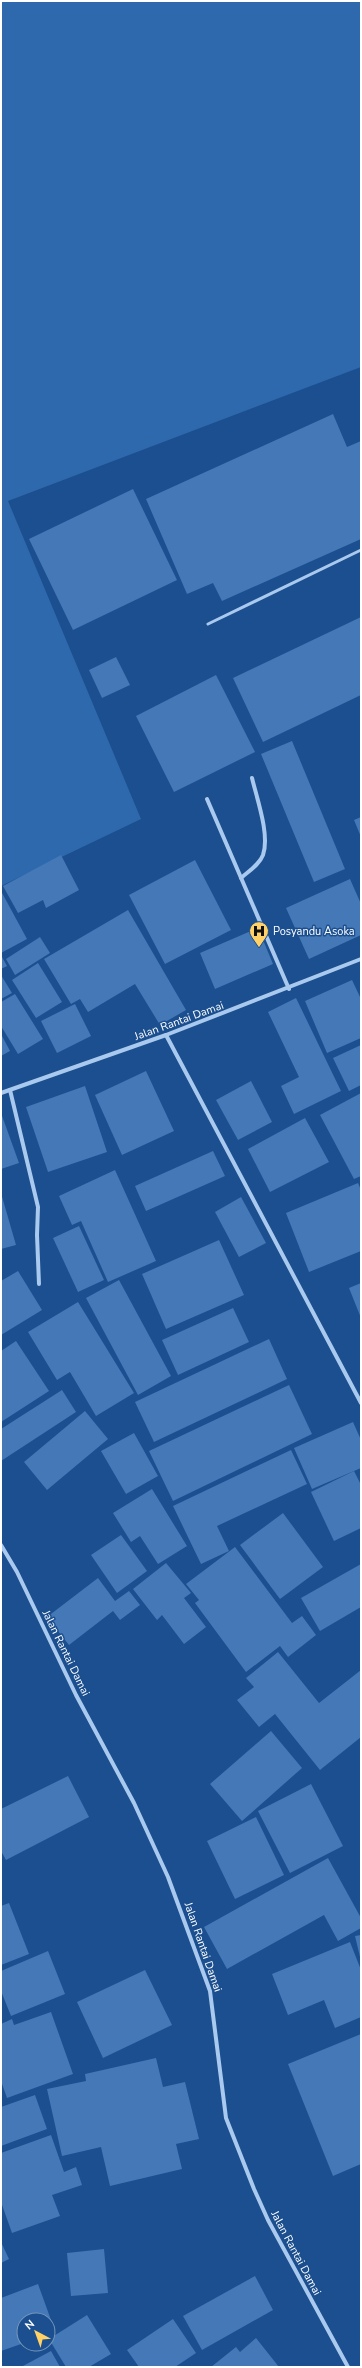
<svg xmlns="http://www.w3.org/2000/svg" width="362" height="2368" viewBox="0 0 362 2368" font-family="'Nunito Sans',sans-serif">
  <rect width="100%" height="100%" fill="#1b4f8f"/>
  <path fill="#2e69ad" d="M 1,1 L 361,1 L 361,367 L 8,501 L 141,819 L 1,886 Z"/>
  <g fill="#4478b7">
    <path d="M 333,414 L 347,447 L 361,441 L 361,539 L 222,601 L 213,583 L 187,594 L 146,499 Z"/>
    <path d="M 133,489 L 177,580 L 73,630 L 29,539 Z"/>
    <path d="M 361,617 L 361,695 L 263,742 L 233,678 Z"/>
    <path d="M 116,657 L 130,685 L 102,698 L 89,670 Z"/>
    <path d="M 216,675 L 255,752 L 174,792 L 136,716 Z"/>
    <path d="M 292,741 L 345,869 L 314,882 L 261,754 Z"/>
    <path d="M 361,817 L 361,837 L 354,820 Z"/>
    <path d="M 61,855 L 79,890 L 46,908 L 43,900 L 18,913 L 3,886 Z"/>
    <path d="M 195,860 L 231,930 L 165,964 L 129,895 Z"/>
    <path d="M 350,879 L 361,904 L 361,935 L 309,959 L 286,908 Z"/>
    <path d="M 1,891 L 27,939 L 1,953 Z"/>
    <path d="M 128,910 L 186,1010 L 160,1025 L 135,984 L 88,1012 L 80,999 L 71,1004 L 44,959 Z"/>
    <path d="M 258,928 L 273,964 L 215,989 L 200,953 Z"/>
    <path d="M 40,937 L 50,953 L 15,975 L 6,959 Z"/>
    <path d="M 1,955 L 7,966 L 1,969 Z"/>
    <path d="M 38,963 L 62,1002 L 36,1018 L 12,980 Z"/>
    <path d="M 1,975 L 12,993 L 1,999 Z"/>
    <path d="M 352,980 L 361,999 L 361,1038 L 327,1053 L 305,1001 Z"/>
    <path d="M 15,994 L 43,1039 L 18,1054 L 1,1026 L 1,1002 Z"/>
    <path d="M 296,998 L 341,1091 L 294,1114 L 281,1086 L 299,1077 L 268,1012 Z"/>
    <path d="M 75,1004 L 91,1036 L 57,1053 L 41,1021 Z"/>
    <path d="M 1,1034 L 10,1051 L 1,1056 Z"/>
    <path d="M 361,1045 L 361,1085 L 349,1091 L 333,1058 Z"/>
    <path d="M 146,1071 L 174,1131 L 122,1155 L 95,1095 Z"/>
    <path d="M 251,1081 L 272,1122 L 238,1140 L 216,1100 Z"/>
    <path d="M 85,1086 L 107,1152 L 48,1172 L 26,1107 Z"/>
    <path d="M 361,1093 L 361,1176 L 354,1179 L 320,1115 Z"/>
    <path d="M 1,1113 L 19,1163 L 1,1169 Z"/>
    <path d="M 305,1118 L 329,1162 L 270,1192 L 248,1149 Z"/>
    <path d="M 213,1151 L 225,1176 L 146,1211 L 135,1186 Z"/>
    <path d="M 115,1170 L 156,1261 L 108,1282 L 81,1221 L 72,1225 L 59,1196 Z"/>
    <path d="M 358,1183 L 361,1190 L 361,1251 L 309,1272 L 286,1213 Z"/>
    <path d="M 1,1193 L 16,1245 L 1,1249 Z"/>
    <path d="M 241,1197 L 266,1243 L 239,1257 L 215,1212 Z"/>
    <path d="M 79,1226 L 104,1280 L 78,1292 L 53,1238 Z"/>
    <path d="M 219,1240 L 244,1295 L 166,1329 L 142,1274 Z"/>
    <path d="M 18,1271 L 42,1310 L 1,1335 L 1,1281 Z"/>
    <path d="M 119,1280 L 171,1376 L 138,1395 L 86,1298 Z"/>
    <path d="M 361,1283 L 361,1318 L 349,1288 Z"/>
    <path d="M 78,1302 L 134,1393 L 96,1416 L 70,1372 L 57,1380 L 28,1332 Z"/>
    <path d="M 233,1308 L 249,1342 L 178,1375 L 162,1340 Z"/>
    <path d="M 269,1339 L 287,1379 L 154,1442 L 135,1402 Z"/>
    <path d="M 16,1341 L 49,1391 L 1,1422 L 1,1351 Z"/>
    <path d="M 289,1385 L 312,1434 L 173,1501 L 149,1451 Z"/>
    <path d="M 62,1390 L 76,1412 L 1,1461 L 1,1429 Z"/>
    <path d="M 85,1411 L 108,1439 L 47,1490 L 24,1462 Z"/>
    <path d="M 353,1422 L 361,1440 L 361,1468 L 312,1489 L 294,1448 Z"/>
    <path d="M 134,1433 L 158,1476 L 126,1494 L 101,1451 Z"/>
    <path d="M 291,1450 L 307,1484 L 217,1526 L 229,1551 L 201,1564 L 173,1506 Z"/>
    <path d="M 354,1471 L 361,1485 L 361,1528 L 334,1541 L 311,1492 Z"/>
    <path d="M 152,1489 L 187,1546 L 158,1564 L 140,1536 L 131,1542 L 113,1513 Z"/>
    <path d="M 283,1513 L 323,1567 L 280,1599 L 240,1545 Z"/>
    <path d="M 121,1535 L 147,1571 L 117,1593 L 91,1555 Z"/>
    <path d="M 235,1547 L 292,1623 L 302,1616 L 316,1635 L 288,1657 L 280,1646 L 246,1672 L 195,1603 L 199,1600 L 186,1584 Z"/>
    <path d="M 166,1563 L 191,1593 L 184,1598 L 206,1627 L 184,1644 L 162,1615 L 157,1620 L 133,1589 Z"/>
    <path d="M 361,1564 L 361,1607 L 320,1631 L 301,1598 Z"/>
    <path d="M 98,1578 L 115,1601 L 129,1591 L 140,1605 L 120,1620 L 113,1611 L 69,1645 L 47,1617 Z"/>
    <path d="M 278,1652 L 319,1703 L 361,1670 L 361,1737 L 320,1770 L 275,1714 L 259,1727 L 237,1700 L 254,1687 L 246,1678 Z"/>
    <path d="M 271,1731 L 302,1768 L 242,1821 L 210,1784 Z"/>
    <path d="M 68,1776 L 89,1817 L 6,1860 L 1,1851 L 1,1809 Z"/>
    <path d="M 311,1784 L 343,1846 L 290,1873 L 258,1811 Z"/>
    <path d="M 256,1817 L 284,1875 L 235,1899 L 207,1841 Z"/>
    <path d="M 328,1858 L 361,1918 L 361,1928 L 338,1941 L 324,1915 L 227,1969 L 204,1927 Z"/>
    <path d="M 9,1903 L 29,1954 L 1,1965 L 1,1906 Z"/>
    <path d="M 361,1935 L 361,1957 L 360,1957 L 355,1936 Z"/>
    <path d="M 350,1942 L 361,1970 L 361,2017 L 335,2028 L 324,2000 L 288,2015 L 272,1974 Z"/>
    <path d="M 48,1951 L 65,1994 L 11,2016 L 1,1991 L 1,1971 Z"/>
    <path d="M 145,1970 L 172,2025 L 103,2058 L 77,2002 Z"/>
    <path d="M 51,2012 L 73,2074 L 7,2098 L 1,2081 L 1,2024 L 12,2019 L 14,2025 Z"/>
    <path d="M 361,2034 L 361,2164 L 333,2176 L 288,2064 Z"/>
    <path d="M 156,2058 L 163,2087 L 185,2082 L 199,2139 L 176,2144 L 182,2169 L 110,2186 L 101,2147 L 62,2156 L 47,2089 L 86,2081 L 85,2074 Z"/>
    <path d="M 35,2095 L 47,2129 L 1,2146 L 1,2107 Z"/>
    <path d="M 51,2135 L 64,2172 L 76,2167 L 82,2185 L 52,2195 L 60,2216 L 12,2233 L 1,2202 L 1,2153 Z"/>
    <path d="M 1,2242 L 9,2259 L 1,2263 Z"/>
    <path d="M 104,2249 L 108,2293 L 71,2296 L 67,2253 Z"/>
    <path d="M 255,2276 L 273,2310 L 202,2350 L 183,2316 Z"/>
    <path d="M 38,2284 L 55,2331 L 48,2334 L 48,2320 L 24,2320 L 24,2343 L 1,2351 L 1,2298 Z"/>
    <path d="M 87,2315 L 111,2354 L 89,2367 L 66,2367 L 49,2339 Z"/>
    <path d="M 173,2319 L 196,2353 L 175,2367 L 139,2367 L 127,2350 Z"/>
    <path d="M 256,2338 L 279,2367 L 211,2367 L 236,2347 L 240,2352 Z"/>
    <path d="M 51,2351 L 60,2367 L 21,2367 Z"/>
  </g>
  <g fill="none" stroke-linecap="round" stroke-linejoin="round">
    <path stroke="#a9c9ee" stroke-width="3" d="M 208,624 L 361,550"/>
    <g stroke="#a9c9ee" stroke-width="4">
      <path d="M 207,799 L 289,989"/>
      <path d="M 241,878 C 249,871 259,865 263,855 C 270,835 257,799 252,778"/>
      <path d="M 166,1035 L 361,1403"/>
      <path d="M 10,1090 L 38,1207 L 37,1235 L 39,1284"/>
      <path d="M 1,1093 L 166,1035 L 361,959"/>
      <path d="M 1,1545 L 17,1572 L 76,1695 L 134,1803 L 168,1877 L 210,1991 L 226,2118 L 254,2189 L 268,2220 L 348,2367"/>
    </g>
  </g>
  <defs>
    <g id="hospital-pin" transform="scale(1)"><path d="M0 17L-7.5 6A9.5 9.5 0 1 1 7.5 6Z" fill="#ffd166" stroke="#1b4f8f"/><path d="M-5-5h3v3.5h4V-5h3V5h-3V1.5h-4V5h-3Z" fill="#111"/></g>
  </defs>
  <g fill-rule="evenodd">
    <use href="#hospital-pin" x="259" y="931"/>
  </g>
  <g text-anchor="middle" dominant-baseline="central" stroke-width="3" stroke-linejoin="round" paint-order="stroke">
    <g font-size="11" fill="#fff" stroke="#1b4f8f" text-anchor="start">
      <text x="273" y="931">Posyandu Asoka</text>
    </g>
    <g font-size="11" fill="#fff" stroke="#1b4f8f">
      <text transform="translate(179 1021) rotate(-20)">Jalan Rantai Damai</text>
      <text transform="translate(66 1653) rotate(64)">Jalan Rantai Damai</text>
      <text transform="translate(203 1947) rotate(71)">Jalan Rantai Damai</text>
      <text transform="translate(296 2253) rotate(62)">Jalan Rantai Damai</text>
    </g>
  </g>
  <rect width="362" height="2368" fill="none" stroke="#ffffff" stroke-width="4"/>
  <g transform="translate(36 2332) rotate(319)"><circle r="19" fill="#1b4f8f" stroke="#7695bc"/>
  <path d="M0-3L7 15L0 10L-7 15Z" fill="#ffd166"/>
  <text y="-6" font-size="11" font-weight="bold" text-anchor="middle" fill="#ffffff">N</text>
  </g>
</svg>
